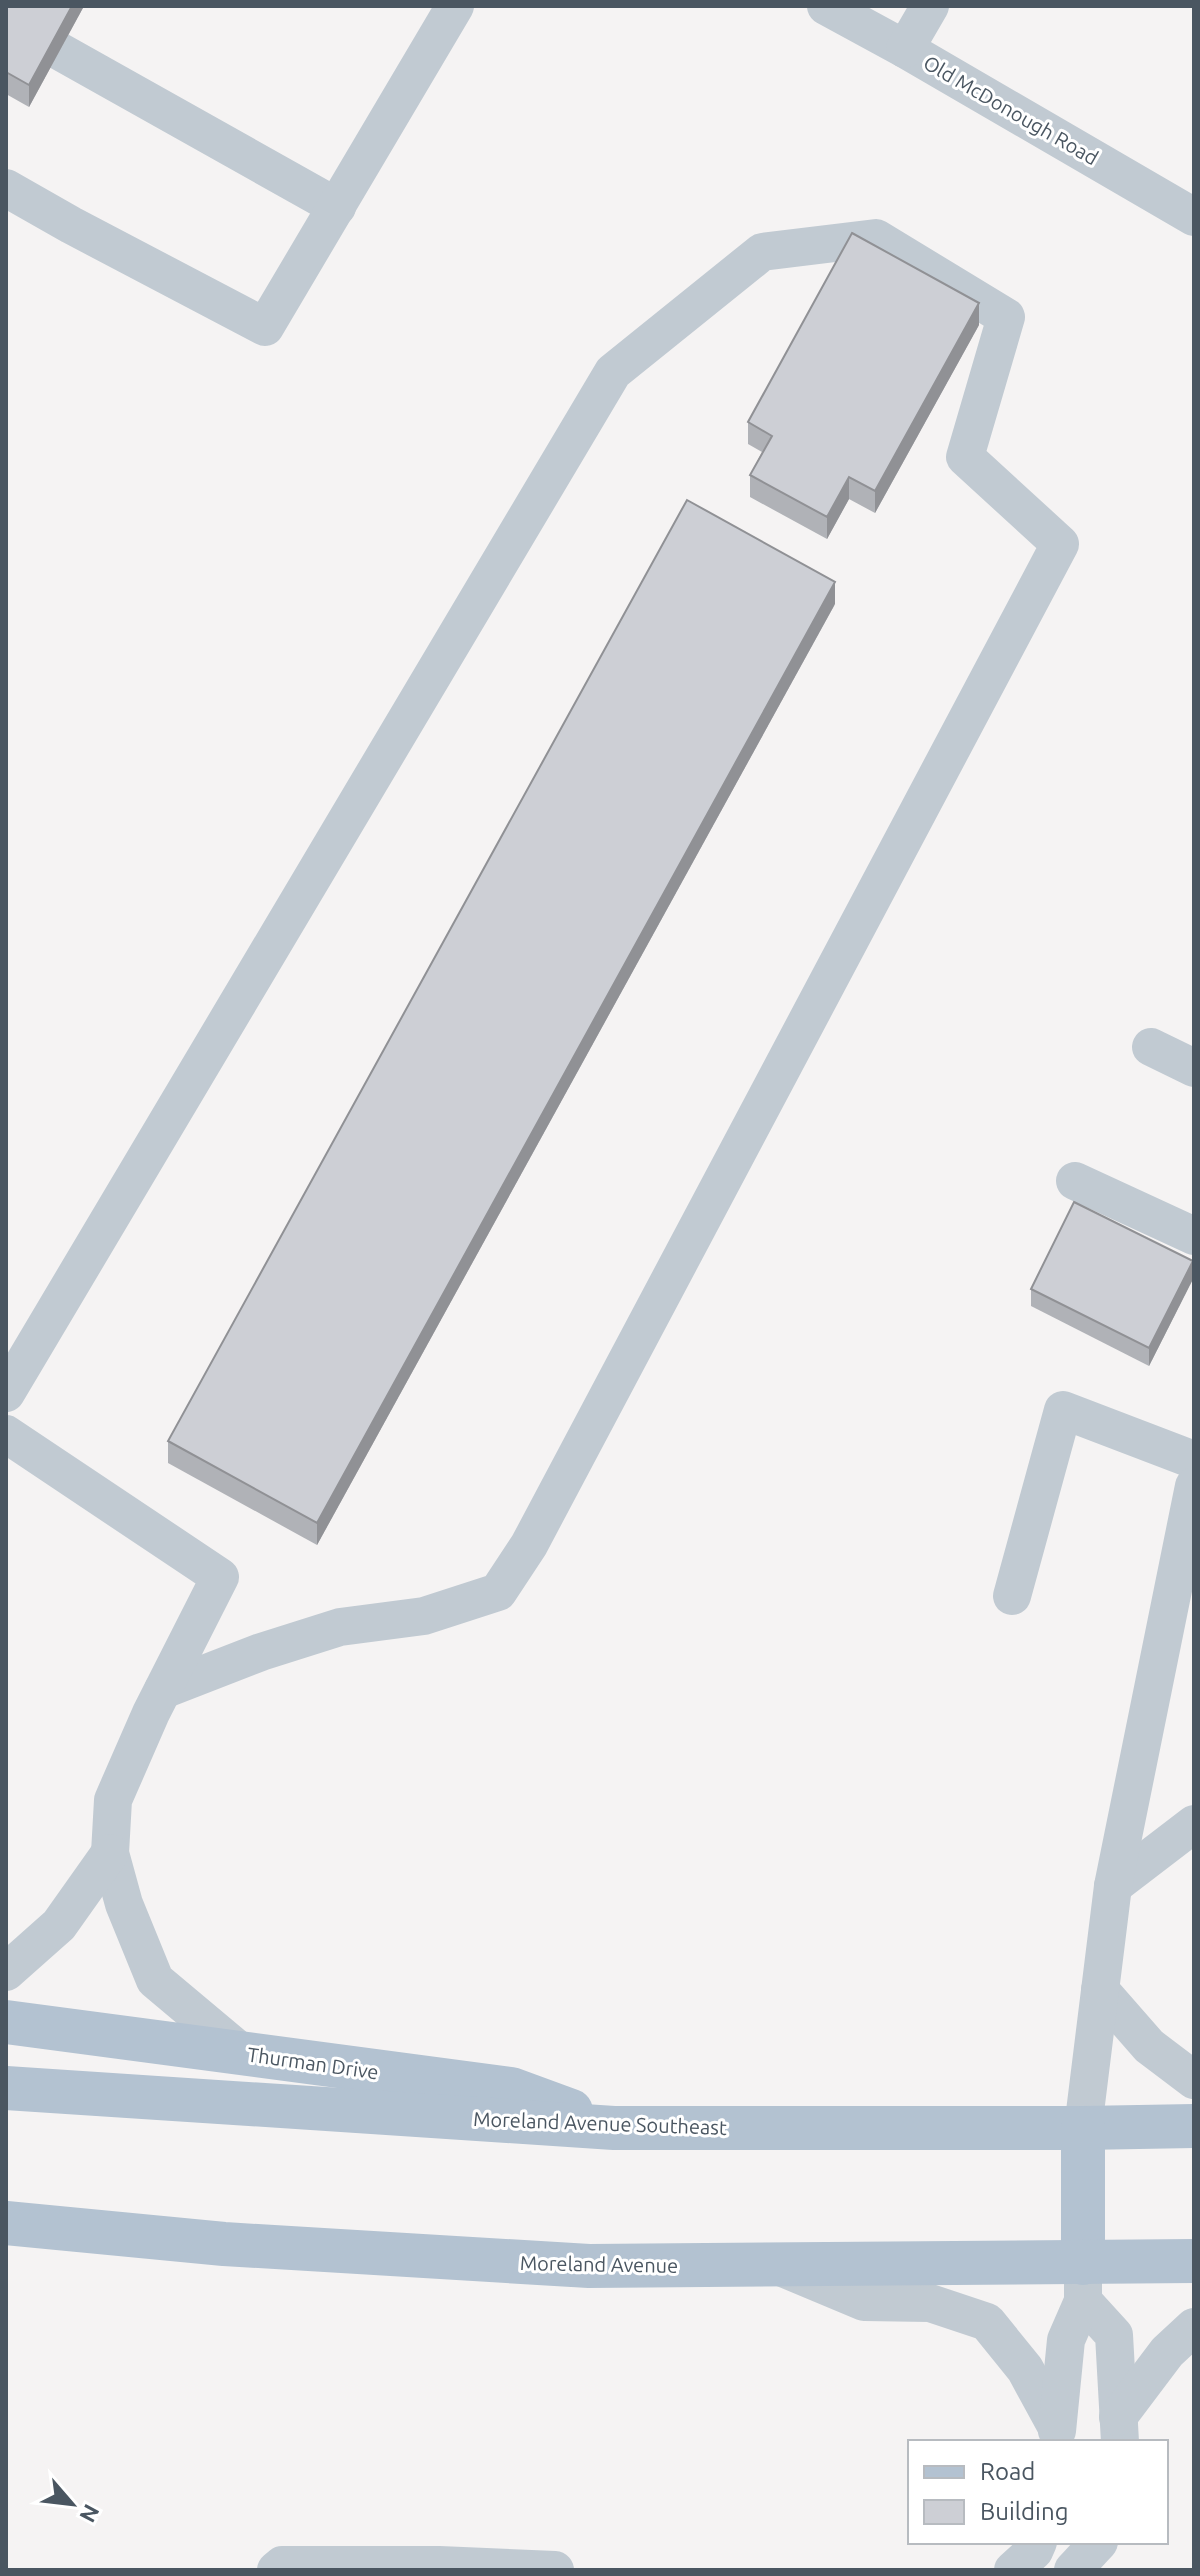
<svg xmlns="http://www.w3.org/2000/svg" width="1200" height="2576" viewBox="0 0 1200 2576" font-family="Ubuntu,sans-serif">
  <rect width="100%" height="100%" fill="#f5f3f3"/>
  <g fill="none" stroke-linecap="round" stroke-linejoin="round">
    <g stroke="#c1cad2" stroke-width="38">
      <path d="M 826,6 L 905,49 L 1194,217"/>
      <path d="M 905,49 L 930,6"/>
      <path d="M 59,51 L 337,207"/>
      <path d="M 6,188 L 71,225 L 265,327 L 455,6"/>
      <path d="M 1151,1047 L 1194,1068"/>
      <path d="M 1075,1181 L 1194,1236"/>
      <path d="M 6,1393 L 613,372 L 762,252 L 876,238 L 1006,317 L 965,457 L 1060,544 L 529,1545 L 498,1592 L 424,1616 L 340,1627 L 261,1652 L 163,1690"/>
      <path d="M 6,1434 L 220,1577 L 151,1713 L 113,1800 L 110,1853 L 124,1904 L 155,1980 L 242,2053"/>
      <path d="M 1012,1596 L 1063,1410 L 1194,1460"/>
      <path d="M 1113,1886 L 1194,1824"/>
      <path d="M 6,1972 L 59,1925 L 110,1853"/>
      <path d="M 1100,1990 L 1149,2046 L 1194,2080"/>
      <path d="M 1083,2128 L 1113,1886 L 1194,1486"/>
      <path d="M 778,2266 L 864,2302 L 930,2303 L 987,2322 L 1025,2369 L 1056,2426"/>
      <path d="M 1083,2301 L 1114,2335 L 1120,2442"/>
      <path d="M 1118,2417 L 1167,2352 L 1194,2327"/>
      <path d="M 1057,2431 L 1066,2340 L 1083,2301 L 1083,2263"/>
      <path d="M 276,2570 L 282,2565 L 439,2565 L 555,2570"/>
      <path d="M 1013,2570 L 1034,2551 L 1038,2542"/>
      <path d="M 1073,2570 L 1099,2542"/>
    </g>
    <g stroke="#b3c2d1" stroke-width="44">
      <path d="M 6,2022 L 511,2089 L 571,2111"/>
      <path d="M 6,2088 L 614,2128 L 1083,2128 L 1194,2126"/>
      <path d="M 1083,2128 L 1083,2263"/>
      <path d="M 6,2223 L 224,2244 L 589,2266 L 1194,2261"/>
    </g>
  </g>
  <g fill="#b0b2b7">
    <path d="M 6,6 L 84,6 L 29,107 L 6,94 Z"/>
    <path d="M 979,325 L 875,513 L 849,499 L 827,539 L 750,497 L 750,475 L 762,452 L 748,444 L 748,422 Z"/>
    <path d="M 835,604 L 317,1545 L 168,1463 L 168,1441 Z"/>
    <path d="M 1193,1279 L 1149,1366 L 1031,1306 L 1031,1289 Z"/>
  </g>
  <g fill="#909195">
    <path d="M 72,6 L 84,6 L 29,107 L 29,85 Z"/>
    <path d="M 979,303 L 979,325 L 875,513 L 875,491 Z"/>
    <path d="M 849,477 L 849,499 L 827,539 L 827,517 Z"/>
    <path d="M 835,582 L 835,604 L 317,1545 L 317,1523 Z"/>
    <path d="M 1193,1261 L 1193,1279 L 1149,1366 L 1149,1348 Z"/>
  </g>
  <g fill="#cdcfd5" stroke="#909195" stroke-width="2">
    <path d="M 6,6 L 72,6 L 29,85 L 6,72 Z"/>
    <path d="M 852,233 L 979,303 L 875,491 L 849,477 L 827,517 L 750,475 L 772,436 L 748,422 Z"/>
    <path d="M 687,500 L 835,582 L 317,1523 L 168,1441 Z"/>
    <path d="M 1074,1202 L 1193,1261 L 1149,1348 L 1031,1289 Z"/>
  </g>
  <g text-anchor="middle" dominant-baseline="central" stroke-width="6" stroke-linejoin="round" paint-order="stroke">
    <g font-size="20" fill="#4a5661" stroke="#fff">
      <text transform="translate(1011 110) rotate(30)">Old McDonough Road</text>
      <text transform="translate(313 2063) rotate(8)">Thurman Drive</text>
      <text transform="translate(600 2123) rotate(2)">Moreland Avenue Southeast</text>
      <text transform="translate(599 2264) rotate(1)">Moreland Avenue</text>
    </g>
  </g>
  <rect width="1200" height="2576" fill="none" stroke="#4a5661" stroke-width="16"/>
  <rect x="908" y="2440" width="260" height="104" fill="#ffffff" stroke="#b7bbc0" stroke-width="2"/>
  <rect x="924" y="2466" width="40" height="12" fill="#b3c2d1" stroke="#b7bbc0" stroke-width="2"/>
  <text x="980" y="2480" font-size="24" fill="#4a5661">Road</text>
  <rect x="924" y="2500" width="40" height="24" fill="#cdcfd5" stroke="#b7bbc0" stroke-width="2"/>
  <text x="980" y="2520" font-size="24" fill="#4a5661">Building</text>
  <g transform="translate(72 2504) rotate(118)" stroke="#ffffff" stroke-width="6" paint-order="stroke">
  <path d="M0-6L14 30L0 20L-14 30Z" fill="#4a5661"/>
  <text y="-12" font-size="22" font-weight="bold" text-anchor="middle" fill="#4a5661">N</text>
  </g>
</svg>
